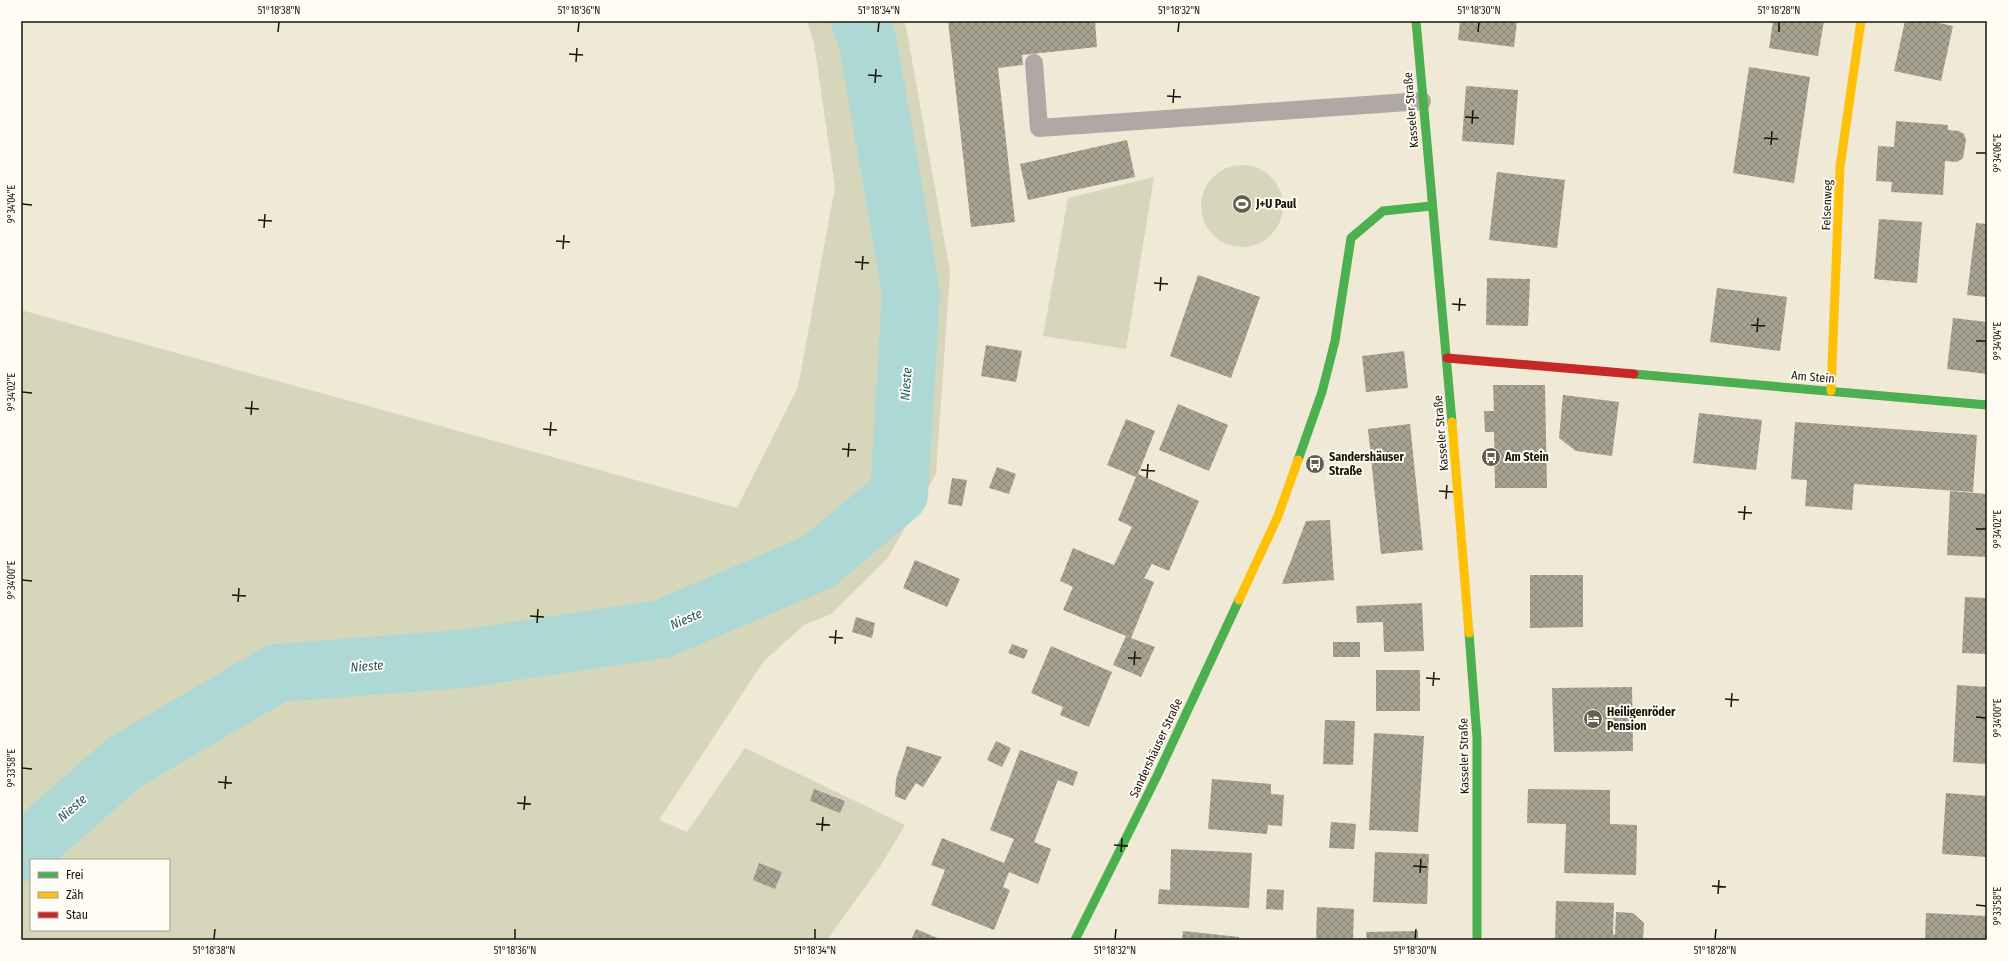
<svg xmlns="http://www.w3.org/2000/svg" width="2008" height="961" viewBox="0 0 2008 961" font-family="'Fira Sans Condensed',sans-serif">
  <defs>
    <pattern id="building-cross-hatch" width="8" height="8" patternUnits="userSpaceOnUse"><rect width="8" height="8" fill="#a7a292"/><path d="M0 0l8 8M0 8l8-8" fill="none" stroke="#878375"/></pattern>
  </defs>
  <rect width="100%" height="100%" fill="#efe9d5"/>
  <g fill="#d6d6ba" fill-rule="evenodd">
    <path d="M 807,21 L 905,21 L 950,272 L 936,474 L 887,559 L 831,614 L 804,625 L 763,662 L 659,820 L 687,832 L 745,748 L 905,825 L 881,865 L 827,940 L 21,940 L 21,310 L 737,508 L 798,387 L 835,187 L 814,43 ZM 31,860 L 169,860 L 169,930 L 31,930 Z"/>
    <circle cx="1242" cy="206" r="41"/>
    <path d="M 1154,177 L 1126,349 L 1043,336 L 1068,198 Z"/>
  </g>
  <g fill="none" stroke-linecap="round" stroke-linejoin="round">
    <path stroke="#add8d6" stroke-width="58" d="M 21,853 L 125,762 L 277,673 L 462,659 L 662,629 L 818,562 L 899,494 L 911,294 L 868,42 L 860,21"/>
  </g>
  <g fill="url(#building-cross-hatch)">
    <path d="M 948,21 L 1095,21 L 1097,47 L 1022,55 L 1023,65 L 998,68 L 1015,222 L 971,227 Z"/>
    <path d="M 1460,21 L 1517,21 L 1514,47 L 1458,40 Z"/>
    <path d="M 1773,21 L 1824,21 L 1818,56 L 1769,48 Z"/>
    <path d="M 1905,21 L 1930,21 L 1953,26 L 1941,81 L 1894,71 Z"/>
    <path d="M 1749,67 L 1810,77 L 1794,183 L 1733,173 Z"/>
    <path d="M 1466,86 L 1518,90 L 1514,145 L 1462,141 Z"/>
    <path d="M 1896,121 L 1948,125 L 1948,130 L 1959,131 L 1964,134 L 1966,140 L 1963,158 L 1957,162 L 1945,161 L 1943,195 L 1891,192 L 1892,182 L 1876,181 L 1878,146 L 1894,147 Z"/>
    <path d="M 1127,140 L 1135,177 L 1028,200 L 1020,164 Z"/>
    <path d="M 1497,172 L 1565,180 L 1557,248 L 1489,240 Z"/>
    <path d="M 1879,219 L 1922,222 L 1917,283 L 1874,279 Z"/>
    <path d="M 1976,223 L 1987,224 L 1987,297 L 1967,295 Z"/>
    <path d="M 1198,275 L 1260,297 L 1231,378 L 1170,356 Z"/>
    <path d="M 1487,278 L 1530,279 L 1528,326 L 1486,325 Z"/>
    <path d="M 1717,288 L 1787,297 L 1780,351 L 1710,342 Z"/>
    <path d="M 1953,318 L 1987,322 L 1987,374 L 1947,369 Z"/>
    <path d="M 986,345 L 1022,351 L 1016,382 L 981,376 Z"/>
    <path d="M 1404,351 L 1408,388 L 1366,392 L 1362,356 Z"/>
    <path d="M 1493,385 L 1545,385 L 1547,488 L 1495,488 L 1494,432 L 1485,432 L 1484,411 L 1494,411 Z"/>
    <path d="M 1563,395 L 1619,402 L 1612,456 L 1576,451 L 1559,438 Z"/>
    <path d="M 1178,404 L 1228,425 L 1209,471 L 1159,450 Z"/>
    <path d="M 1699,413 L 1762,420 L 1756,470 L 1693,463 Z"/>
    <path d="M 1126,419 L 1155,431 L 1138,474 L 1199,501 L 1169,571 L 1152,564 L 1144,578 L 1154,582 L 1131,638 L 1155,647 L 1141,677 L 1113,665 L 1126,636 L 1063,610 L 1073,587 L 1060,581 L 1073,548 L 1114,565 L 1132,527 L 1118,520 L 1136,477 L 1107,465 Z"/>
    <path d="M 1795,422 L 1977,435 L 1973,492 L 1854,484 L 1852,510 L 1805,506 L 1807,480 L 1791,479 Z"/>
    <path d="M 1410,424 L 1423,550 L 1381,554 L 1368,429 Z"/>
    <path d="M 997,467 L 1016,474 L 1009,494 L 989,488 Z"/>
    <path d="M 952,478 L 967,480 L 962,506 L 948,504 Z"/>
    <path d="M 1950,491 L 1987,494 L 1987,557 L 1947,555 Z"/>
    <path d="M 1330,520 L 1334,580 L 1282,584 L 1306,521 Z"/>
    <path d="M 915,560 L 960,579 L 947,607 L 903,588 Z"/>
    <path d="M 1530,575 L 1583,575 L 1583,627 L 1530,628 Z"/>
    <path d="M 1965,597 L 1987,598 L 1987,654 L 1962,653 Z"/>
    <path d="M 1422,603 L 1424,651 L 1384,652 L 1383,622 L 1357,623 L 1356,606 Z"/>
    <path d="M 856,617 L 875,623 L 872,638 L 852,632 Z"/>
    <rect x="1333" y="642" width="27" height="15"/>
    <path d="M 1012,644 L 1028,650 L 1024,659 L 1008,653 Z"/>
    <path d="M 1051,646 L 1112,672 L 1089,727 L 1060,715 L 1063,707 L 1031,693 Z"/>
    <rect x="1376" y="670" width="44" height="41"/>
    <path d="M 1957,685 L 1987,687 L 1987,764 L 1953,762 Z"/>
    <path d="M 1632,687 L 1633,751 L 1554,752 L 1552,688 Z"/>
    <path d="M 1325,720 L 1355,721 L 1353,765 L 1323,764 Z"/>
    <path d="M 1374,733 L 1424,736 L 1418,832 L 1369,830 Z"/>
    <path d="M 996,741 L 1011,748 L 1002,767 L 987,760 Z"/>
    <path d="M 907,746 L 942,757 L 923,787 L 916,783 L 905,800 L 895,796 L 896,779 Z"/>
    <path d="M 1020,750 L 1078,772 L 1073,786 L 1058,780 L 1034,842 L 1051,849 L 1038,884 L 1009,872 L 1003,887 L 1010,890 L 994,930 L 931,905 L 945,870 L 931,865 L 942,838 L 1004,863 L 1014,839 L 990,830 Z"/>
    <path d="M 1212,779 L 1271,784 L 1271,794 L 1284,795 L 1282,826 L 1268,825 L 1267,834 L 1208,829 Z"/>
    <path d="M 814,789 L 845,801 L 840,813 L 810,801 Z"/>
    <path d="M 1528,789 L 1610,790 L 1610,824 L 1637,825 L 1636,875 L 1564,873 L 1566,824 L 1527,823 Z"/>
    <path d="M 1946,793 L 1987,796 L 1987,857 L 1942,854 Z"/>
    <path d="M 1331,822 L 1356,824 L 1354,849 L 1329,848 Z"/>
    <path d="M 1171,849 L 1252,853 L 1249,908 L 1158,904 L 1159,889 L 1170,890 Z"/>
    <path d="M 1375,852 L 1429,854 L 1427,904 L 1373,902 Z"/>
    <path d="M 759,863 L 782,872 L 775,889 L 753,880 Z"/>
    <path d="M 1267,889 L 1284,890 L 1283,910 L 1266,909 Z"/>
    <path d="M 1556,901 L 1614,903 L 1613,934 L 1615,935 L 1616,912 L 1633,913 L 1644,923 L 1643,940 L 1555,940 Z"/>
    <path d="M 1317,907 L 1354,909 L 1353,940 L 1316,940 Z"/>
    <path d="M 1926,913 L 1987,916 L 1987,940 L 1925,940 Z"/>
    <path d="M 916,929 L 942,940 L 911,940 Z"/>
    <path d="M 1183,931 L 1239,937 L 1238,940 L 1182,940 Z"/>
    <path d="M 1418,931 L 1418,940 L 1367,940 L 1366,932 Z"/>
  </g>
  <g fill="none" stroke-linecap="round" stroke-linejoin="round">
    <path stroke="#b0a8a5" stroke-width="18" d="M 1034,63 L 1039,128 L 1422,101"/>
    <g stroke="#4caf50" stroke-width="9">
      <path d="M 1416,21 L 1452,422"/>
      <path d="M 1634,374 L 1987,405"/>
      <path d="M 1298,460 L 1322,392 L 1335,341 L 1351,238 L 1383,211 L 1431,206"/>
      <path d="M 1469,633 L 1477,738 L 1477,940"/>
      <path d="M 1075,940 L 1157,776 L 1239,600"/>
    </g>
    <g stroke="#ffc107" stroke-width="9">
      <path d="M 1831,391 L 1840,167 L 1861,21"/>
      <path d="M 1452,422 L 1469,633"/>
      <path d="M 1239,600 L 1278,516 L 1298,460"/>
    </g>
    <path stroke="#c62828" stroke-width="9" d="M 1447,358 L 1634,374"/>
  </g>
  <path fill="none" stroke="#181407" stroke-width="1.5" d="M 278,32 L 279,22M 578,32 L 579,22M 878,32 L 879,22M 1178,32 L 1179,22M 1478,32 L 1479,22M 1779,32 L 1779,22M 569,54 L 583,55M 576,62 L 577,48M 868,75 L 882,76M 875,83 L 876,69M 1167,96 L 1181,97M 1173,103 L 1174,89M 1465,117 L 1479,118M 1472,124 L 1473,110M 1764,138 L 1778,139M 1771,145 L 1772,131M 1976,153 L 1986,153M 22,204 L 32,205M 258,220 L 272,221M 264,228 L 265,214M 556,241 L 570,242M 563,249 L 564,235M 855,262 L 869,263M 862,270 L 863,256M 1154,283 L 1168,284M 1160,291 L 1161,277M 1452,304 L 1466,305M 1459,311 L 1460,298M 1751,325 L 1765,326M 1757,332 L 1758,318M 1976,341 L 1986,341M 22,392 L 32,393M 245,408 L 259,409M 251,415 L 252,401M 543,429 L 557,430M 550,436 L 551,422M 842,449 L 856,450M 848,457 L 849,443M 1141,470 L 1155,471M 1147,478 L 1148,464M 1439,491 L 1453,492M 1446,499 L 1447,485M 1738,512 L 1752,513M 1744,520 L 1745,506M 1976,529 L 1986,529M 22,580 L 32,581M 232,595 L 246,596M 238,602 L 239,588M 530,616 L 544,617M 537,623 L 538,609M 829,637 L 843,638M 835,644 L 836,630M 1128,658 L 1141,658M 1134,665 L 1135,651M 1426,678 L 1440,679M 1433,686 L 1434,672M 1725,699 L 1739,700M 1731,707 L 1732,693M 1976,717 L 1986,718M 22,768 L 32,769M 218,782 L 232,783M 225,789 L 226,776M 517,803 L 531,804M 524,810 L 525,796M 816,824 L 830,825M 822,831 L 823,817M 1114,845 L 1128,846M 1121,852 L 1122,838M 1413,866 L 1427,867M 1420,873 L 1421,859M 1712,886 L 1726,887M 1718,894 L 1719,880M 1976,905 L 1986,906M 214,939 L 215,929M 515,939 L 515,929M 815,939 L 815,929M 1115,939 L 1116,929M 1415,939 L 1416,929M 1715,939 L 1716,929"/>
  <defs>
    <g id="stadium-disc" transform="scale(1)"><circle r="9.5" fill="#635f4f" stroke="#fefcf5"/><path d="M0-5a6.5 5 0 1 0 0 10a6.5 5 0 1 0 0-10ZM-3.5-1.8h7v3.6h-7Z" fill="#fff"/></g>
    <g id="bus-disc" transform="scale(1)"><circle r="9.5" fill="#635f4f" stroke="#fefcf5"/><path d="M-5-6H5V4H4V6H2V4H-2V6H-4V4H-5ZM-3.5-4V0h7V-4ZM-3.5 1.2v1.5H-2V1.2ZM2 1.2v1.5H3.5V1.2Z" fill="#fff"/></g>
    <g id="hotel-disc" transform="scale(1)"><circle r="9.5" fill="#635f4f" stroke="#fefcf5"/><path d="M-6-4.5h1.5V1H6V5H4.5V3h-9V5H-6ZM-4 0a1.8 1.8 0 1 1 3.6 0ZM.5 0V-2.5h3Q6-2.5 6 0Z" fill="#fff"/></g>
  </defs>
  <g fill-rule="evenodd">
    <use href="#stadium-disc" x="1242" y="204"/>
    <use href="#bus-disc" x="1491" y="457"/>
    <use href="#bus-disc" x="1315" y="464"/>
    <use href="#hotel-disc" x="1593" y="719"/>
  </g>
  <g text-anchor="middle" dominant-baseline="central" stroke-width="4" stroke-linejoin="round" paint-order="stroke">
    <g font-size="12" fill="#181407" stroke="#fefcf5">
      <text transform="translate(1411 110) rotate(-95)">Kasseler Straße</text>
      <text transform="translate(1827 205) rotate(-88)">Felsenweg</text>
      <text transform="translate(1813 377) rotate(5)">Am Stein</text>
      <text transform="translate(1441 433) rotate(-95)">Kasseler Straße</text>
      <text transform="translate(1156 748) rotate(-65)">Sandershäuser Straße</text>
      <text transform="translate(1464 756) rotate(-91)">Kasseler Straße</text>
    </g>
    <g font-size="12" font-weight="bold" fill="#181407" stroke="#fefcf5" text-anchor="start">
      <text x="1256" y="204">J+U Paul</text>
      <text x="1329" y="457">Sandershäuser<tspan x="1329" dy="14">Straße</tspan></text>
      <text x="1505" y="457">Am Stein</text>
      <text x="1607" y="712">Heiligenröder<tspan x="1607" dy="14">Pension</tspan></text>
    </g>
    <g font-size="13" font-style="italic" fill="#22585d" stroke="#fefcf5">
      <text transform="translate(906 384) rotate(-86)">Nieste</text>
      <text transform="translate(686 619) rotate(-23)">Nieste</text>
      <text transform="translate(367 666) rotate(-4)">Nieste</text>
      <text transform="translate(72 808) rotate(-41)">Nieste</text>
    </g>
  </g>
  <rect width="2008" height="961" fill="none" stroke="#fefcf5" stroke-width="44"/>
  <rect x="30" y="859" width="140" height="72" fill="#fefcf5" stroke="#a29f96"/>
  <rect x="38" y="872" width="20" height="6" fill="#4caf50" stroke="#a29f96"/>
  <text x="66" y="879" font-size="12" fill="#181407">Frei</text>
  <rect x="38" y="892" width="20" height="6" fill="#ffc107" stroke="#a29f96"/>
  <text x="66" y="899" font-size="12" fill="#181407">Zäh</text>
  <rect x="38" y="912" width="20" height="6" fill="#c62828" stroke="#a29f96"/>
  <text x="66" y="919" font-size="12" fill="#181407">Stau</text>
  <rect x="22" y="22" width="1964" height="917" fill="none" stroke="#181407" stroke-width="1.5"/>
  <g font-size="10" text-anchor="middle" fill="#181407">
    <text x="279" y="14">51°18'38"N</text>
    <text x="579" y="14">51°18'36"N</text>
    <text x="879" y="14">51°18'34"N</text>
    <text x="1179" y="14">51°18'32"N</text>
    <text x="1479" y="14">51°18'30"N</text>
    <text x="1779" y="14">51°18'28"N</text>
    <text transform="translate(1997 153) rotate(-90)" y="4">9°34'06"E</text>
    <text transform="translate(11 204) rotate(-90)" y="4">9°34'04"E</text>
    <text transform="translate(1997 341) rotate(-90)" y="4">9°34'04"E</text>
    <text transform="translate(11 392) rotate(-90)" y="4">9°34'02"E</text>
    <text transform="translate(1997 529) rotate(-90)" y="4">9°34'02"E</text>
    <text transform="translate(11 580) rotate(-90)" y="4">9°34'00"E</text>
    <text transform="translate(1997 718) rotate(-90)" y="4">9°34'00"E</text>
    <text transform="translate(11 768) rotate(-90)" y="4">9°33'58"E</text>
    <text transform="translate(1997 906) rotate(-90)" y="4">9°33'58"E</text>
    <text x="214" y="954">51°18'38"N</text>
    <text x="515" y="954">51°18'36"N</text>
    <text x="815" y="954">51°18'34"N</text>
    <text x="1115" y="954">51°18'32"N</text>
    <text x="1415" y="954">51°18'30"N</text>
    <text x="1715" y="954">51°18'28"N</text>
  </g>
</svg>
